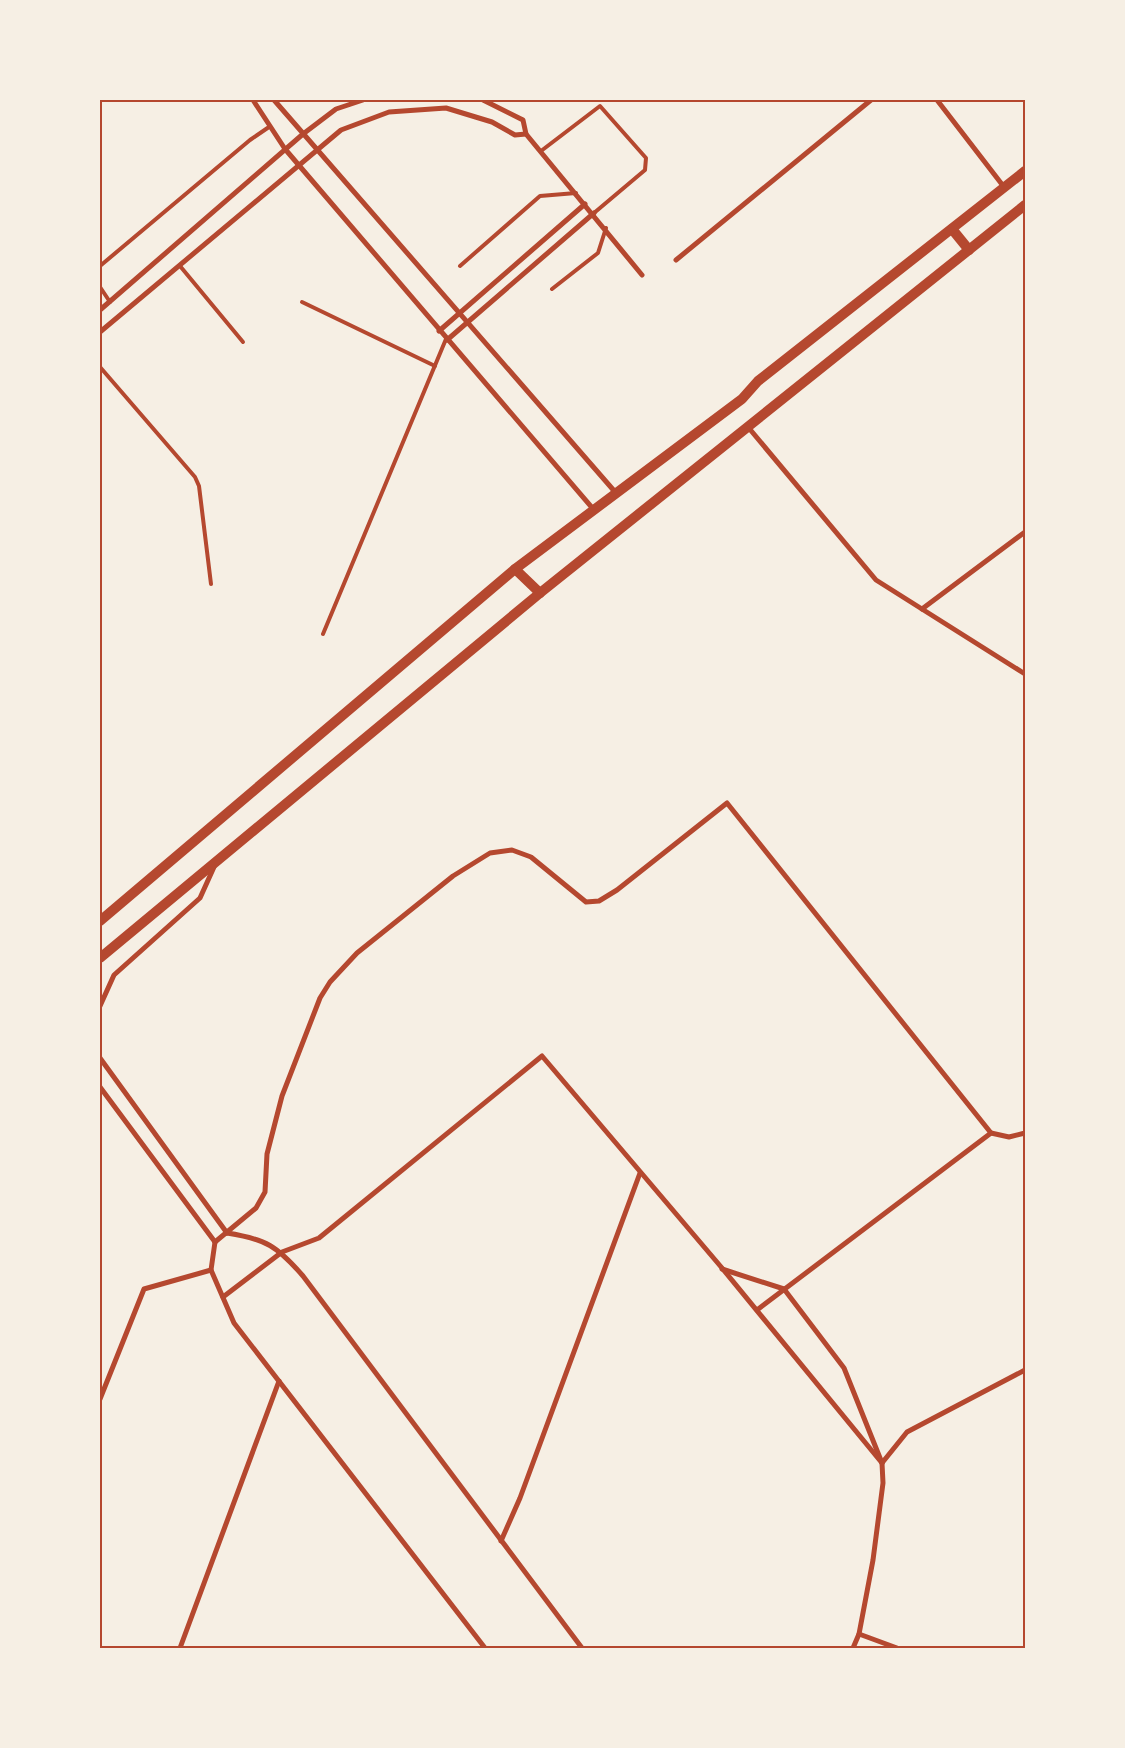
<svg xmlns="http://www.w3.org/2000/svg" width="1125" height="1748" viewBox="0 0 1125 1748" font-family="'Space Grotesk',sans-serif">
  <rect width="100%" height="100%" fill="#f6efe4"/>
  <g fill="none" stroke-linecap="round" stroke-linejoin="round">
    <g stroke="#b5482f" stroke-width="4">
      <path d="M 541,151 L 600,106 L 646,158 L 645,170 L 594,213"/>
      <path d="M 100,266 L 250,140 L 269,127"/>
      <path d="M 180,266 L 243,342"/>
      <path d="M 460,266 L 540,196 L 576,193"/>
      <path d="M 100,287 L 110,302"/>
      <path d="M 552,289 L 598,253 L 606,228"/>
      <path d="M 302,302 L 435,366"/>
      <path d="M 100,367 L 195,477 L 199,486 L 211,584"/>
      <path d="M 323,634 L 446,339"/>
    </g>
    <g stroke="#b5482f" stroke-width="5">
      <path d="M 253,100 L 285,149 L 594,510"/>
      <path d="M 274,100 L 616,493"/>
      <path d="M 483,100 L 523,120 L 526,134 L 642,275"/>
      <path d="M 937,100 L 1004,187"/>
      <path d="M 676,260 L 871,100"/>
      <path d="M 100,310 L 303,134 L 336,109 L 363,100"/>
      <path d="M 439,331 L 585,204"/>
      <path d="M 100,332 L 341,130 L 389,112 L 446,108 L 492,122 L 515,135 L 526,134"/>
      <path d="M 447,340 L 594,213"/>
      <path d="M 748,427 L 876,580 L 1025,674"/>
      <path d="M 922,609 L 1025,532"/>
      <path d="M 100,1006 L 114,975 L 200,898 L 214,867"/>
      <path d="M 100,1058 L 227,1233"/>
      <path d="M 100,1087 L 215,1242"/>
      <path d="M 227,1233 C 266,1239 277,1246 303,1276 L 582,1648"/>
      <path d="M 215,1242 L 256,1208 L 265,1192 L 267,1154 L 282,1096 L 320,998 L 330,982 L 357,953 L 453,876 L 490,853 L 512,850 L 531,857 L 586,902 L 599,901 L 617,890 L 727,803 L 991,1133 L 1009,1137 L 1025,1133"/>
      <path d="M 215,1242 L 211,1270 L 234,1323 L 485,1648"/>
      <path d="M 722,1269 L 784,1289 L 844,1368 L 882,1463 L 883,1483 L 873,1560 L 859,1634 L 853,1648"/>
      <path d="M 223,1297 L 282,1252 L 319,1238 L 542,1056 L 722,1268 L 882,1463"/>
      <path d="M 757,1310 L 991,1133"/>
      <path d="M 100,1399 L 144,1289 L 211,1270"/>
      <path d="M 882,1463 L 907,1432 L 1025,1370"/>
      <path d="M 501,1541 L 520,1498 L 640,1173"/>
      <path d="M 859,1634 L 897,1648"/>
      <path d="M 180,1648 L 279,1381"/>
    </g>
    <g stroke="#b5482f" stroke-width="10">
      <path d="M 952,229 L 969,250"/>
      <path d="M 515,569 L 540,593"/>
      <path d="M 100,921 L 515,569 L 742,399 L 758,381 L 1025,171"/>
      <path d="M 100,958 L 540,593 L 1025,205"/>
    </g>
  </g>
  <rect width="1125" height="1748" fill="none" stroke="#f6efe4" stroke-width="202"/>
  <rect x="101" y="101" width="923" height="1546" fill="none" stroke="#b5482f" stroke-width="2"/>
</svg>
